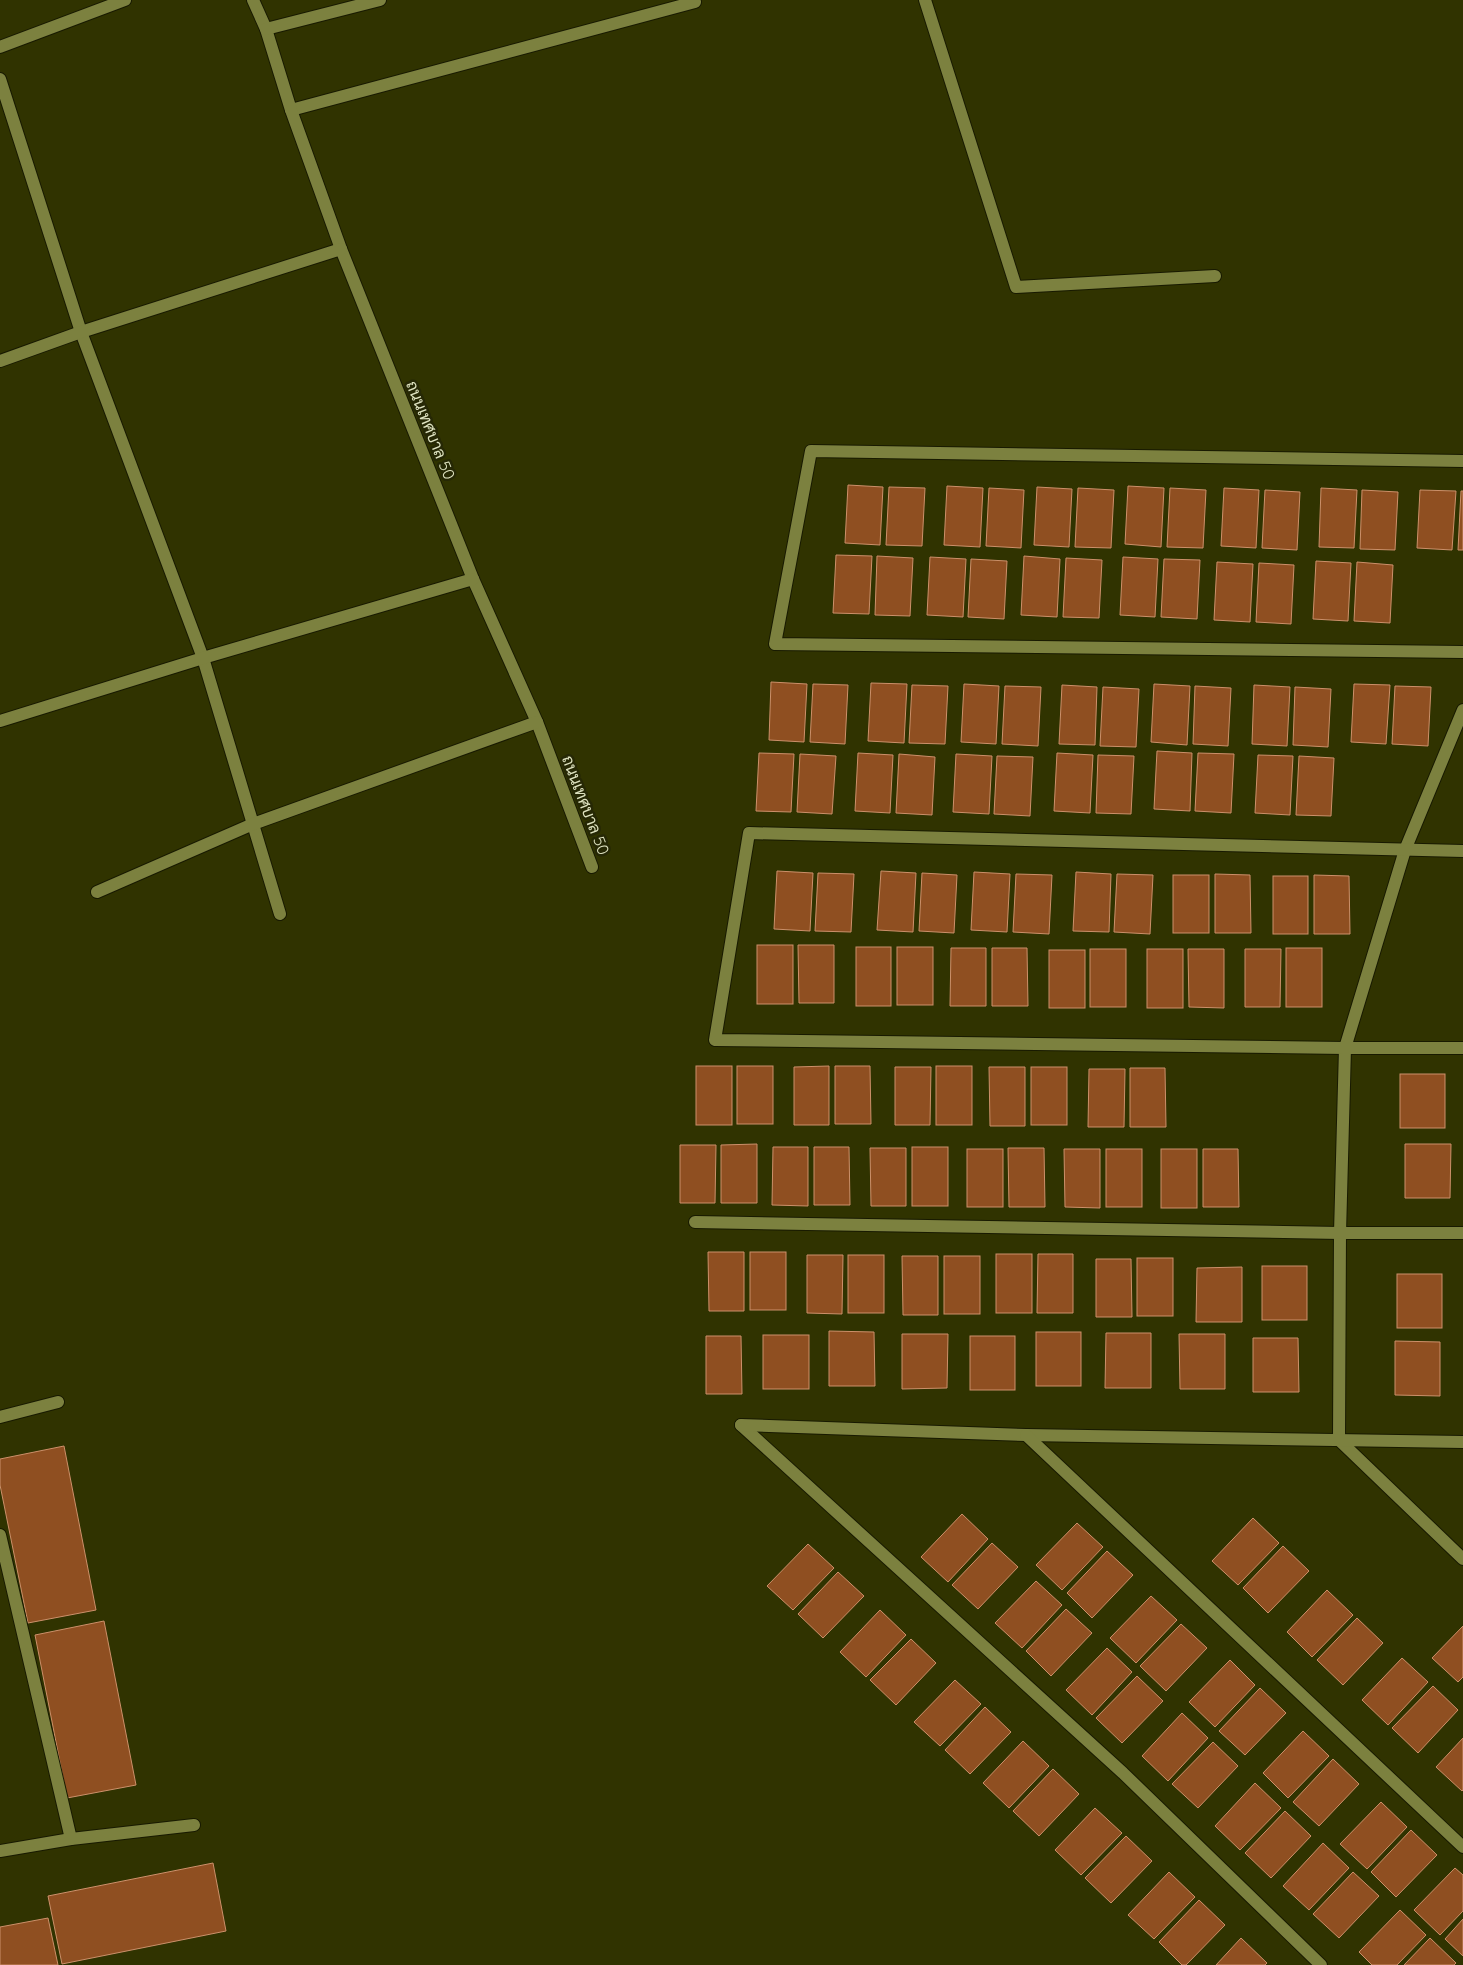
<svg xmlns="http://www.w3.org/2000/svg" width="1463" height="1965" viewBox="0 0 1463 1965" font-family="Quicksand,Sarabun,sans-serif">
  <rect width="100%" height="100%" fill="#303300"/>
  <g fill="#8f4f21" stroke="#cc906a">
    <path d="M 848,485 L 883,487 L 880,545 L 845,543 Z"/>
    <path d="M 947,486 L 983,488 L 980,547 L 944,545 Z"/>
    <path d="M 1128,486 L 1164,488 L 1161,547 L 1125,544 Z"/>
    <path d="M 889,487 L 925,488 L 922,546 L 886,545 Z"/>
    <path d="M 1037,487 L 1072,489 L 1069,547 L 1034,545 Z"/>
    <path d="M 989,488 L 1024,490 L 1021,548 L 986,546 Z"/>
    <path d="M 1078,488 L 1114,490 L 1111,548 L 1075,547 Z"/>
    <path d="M 1170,488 L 1206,490 L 1203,548 L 1167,547 Z"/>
    <path d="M 1224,488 L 1259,490 L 1256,548 L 1221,546 Z"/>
    <path d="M 1321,488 L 1357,490 L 1354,548 L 1319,547 Z"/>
    <path d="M 1265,490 L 1300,492 L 1297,550 L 1262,548 Z"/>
    <path d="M 1362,490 L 1398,492 L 1395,550 L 1360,549 Z"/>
    <path d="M 1420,490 L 1456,491 L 1452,550 L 1417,548 Z"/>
    <path d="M 1461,491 L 1463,491 L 1463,550 L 1458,550 Z"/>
    <path d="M 836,555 L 872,556 L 869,614 L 833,613 Z"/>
    <path d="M 877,556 L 913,558 L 910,616 L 875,615 Z"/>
    <path d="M 1024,556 L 1060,559 L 1057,617 L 1021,615 Z"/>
    <path d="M 930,557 L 966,559 L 963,617 L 927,615 Z"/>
    <path d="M 1123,557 L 1158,559 L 1155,617 L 1120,615 Z"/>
    <path d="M 1066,558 L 1102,560 L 1099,618 L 1063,617 Z"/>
    <path d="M 971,559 L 1007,561 L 1004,619 L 968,617 Z"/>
    <path d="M 1164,559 L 1200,560 L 1197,619 L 1161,617 Z"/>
    <path d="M 1316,561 L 1351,563 L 1348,621 L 1313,619 Z"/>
    <path d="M 1217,562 L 1253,564 L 1250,622 L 1214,620 Z"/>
    <path d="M 1357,562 L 1393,565 L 1390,623 L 1354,621 Z"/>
    <path d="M 1259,563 L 1294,565 L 1291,624 L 1256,622 Z"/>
    <path d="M 771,682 L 807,684 L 804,742 L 769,740 Z"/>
    <path d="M 871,683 L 907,684 L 904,743 L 868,741 Z"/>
    <path d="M 813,684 L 848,685 L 845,744 L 810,742 Z"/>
    <path d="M 964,684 L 999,686 L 996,744 L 961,742 Z"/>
    <path d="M 1154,684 L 1190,686 L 1187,745 L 1151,742 Z"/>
    <path d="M 1354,684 L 1390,685 L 1386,744 L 1351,742 Z"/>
    <path d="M 912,685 L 948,686 L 945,744 L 909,743 Z"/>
    <path d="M 1062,685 L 1097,687 L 1095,745 L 1059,744 Z"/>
    <path d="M 1254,685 L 1290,687 L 1287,746 L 1252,744 Z"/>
    <path d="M 1005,686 L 1041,687 L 1038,746 L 1002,744 Z"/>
    <path d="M 1195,686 L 1231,688 L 1228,746 L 1193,744 Z"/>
    <path d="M 1395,686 L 1431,687 L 1428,746 L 1392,744 Z"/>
    <path d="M 1103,687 L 1139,689 L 1136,747 L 1100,746 Z"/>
    <path d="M 1295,687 L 1331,689 L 1328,747 L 1293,745 Z"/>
    <path d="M 1157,751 L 1192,753 L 1190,811 L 1154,809 Z"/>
    <path d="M 759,753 L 794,754 L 791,812 L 756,811 Z"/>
    <path d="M 858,753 L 893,755 L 890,813 L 855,811 Z"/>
    <path d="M 1057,753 L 1093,755 L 1090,813 L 1054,811 Z"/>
    <path d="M 1198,753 L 1234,754 L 1231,813 L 1195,811 Z"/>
    <path d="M 800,754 L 836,756 L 832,814 L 797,812 Z"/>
    <path d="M 899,754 L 935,757 L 932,815 L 896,813 Z"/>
    <path d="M 956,754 L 992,756 L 989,814 L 953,812 Z"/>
    <path d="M 1098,755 L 1134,756 L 1131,814 L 1096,813 Z"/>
    <path d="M 1258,755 L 1293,756 L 1290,815 L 1255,813 Z"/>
    <path d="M 997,756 L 1033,757 L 1030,816 L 994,814 Z"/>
    <path d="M 1299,756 L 1334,758 L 1331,816 L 1296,815 Z"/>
    <path d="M 777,871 L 813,873 L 810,931 L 774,929 Z"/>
    <path d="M 881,871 L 916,873 L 913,932 L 877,930 Z"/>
    <path d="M 974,872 L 1010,874 L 1007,932 L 971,930 Z"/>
    <path d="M 1076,872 L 1111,874 L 1109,932 L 1073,931 Z"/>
    <path d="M 818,873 L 854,874 L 851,932 L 815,931 Z"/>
    <path d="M 922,873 L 957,875 L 954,933 L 919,931 Z"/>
    <path d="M 1016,874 L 1052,875 L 1049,934 L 1013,932 Z"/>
    <path d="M 1117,874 L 1153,875 L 1150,934 L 1114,932 Z"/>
    <path d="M 1215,874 L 1250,875 L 1251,933 L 1215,933 Z"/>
    <rect x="1173" y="875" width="36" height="58"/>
    <path d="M 1314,875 L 1349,876 L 1350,934 L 1314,934 Z"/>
    <rect x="1273" y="876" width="35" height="58"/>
    <rect x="757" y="945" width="36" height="59"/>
    <path d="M 798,945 L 834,945 L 834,1003 L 799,1003 Z"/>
    <rect x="856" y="947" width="35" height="59"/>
    <rect x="897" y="947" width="36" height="58"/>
    <path d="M 951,948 L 986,948 L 986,1006 L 950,1006 Z"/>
    <path d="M 992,948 L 1027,948 L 1028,1006 L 992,1006 Z"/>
    <rect x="1286" y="948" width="36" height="59"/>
    <rect x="1090" y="949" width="36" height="58"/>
    <rect x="1147" y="949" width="36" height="59"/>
    <path d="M 1188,949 L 1224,949 L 1224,1008 L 1189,1007 Z"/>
    <path d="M 1245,949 L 1281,949 L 1280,1007 L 1245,1007 Z"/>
    <rect x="1049" y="950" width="36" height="58"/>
    <rect x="696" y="1066" width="36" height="59"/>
    <rect x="737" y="1066" width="36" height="58"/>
    <path d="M 829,1066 L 829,1125 L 794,1125 L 794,1067 Z"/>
    <path d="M 835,1066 L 870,1066 L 871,1124 L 835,1124 Z"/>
    <rect x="936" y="1066" width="36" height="59"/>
    <path d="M 895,1067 L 931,1067 L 930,1125 L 895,1125 Z"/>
    <path d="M 989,1067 L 1025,1067 L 1025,1126 L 990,1126 Z"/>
    <rect x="1031" y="1067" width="36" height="58"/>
    <path d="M 1130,1068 L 1165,1068 L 1166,1127 L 1130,1127 Z"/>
    <path d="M 1089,1069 L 1125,1069 L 1124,1127 L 1088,1127 Z"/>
    <rect x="1400" y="1074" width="45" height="54"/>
    <path d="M 757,1144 L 757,1203 L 721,1203 L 721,1145 Z"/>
    <path d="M 1405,1144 L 1451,1144 L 1450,1198 L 1405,1198 Z"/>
    <path d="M 680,1145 L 716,1145 L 715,1203 L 680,1203 Z"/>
    <path d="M 773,1147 L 808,1147 L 808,1206 L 772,1205 Z"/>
    <path d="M 814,1147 L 849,1147 L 850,1205 L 814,1205 Z"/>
    <rect x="912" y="1147" width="36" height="59"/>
    <path d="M 870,1148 L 906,1148 L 906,1206 L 871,1206 Z"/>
    <path d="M 1008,1148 L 1044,1148 L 1045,1207 L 1009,1207 Z"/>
    <rect x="967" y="1149" width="36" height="58"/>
    <path d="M 1064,1149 L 1100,1149 L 1100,1208 L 1065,1207 Z"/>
    <rect x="1106" y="1149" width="36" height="58"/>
    <rect x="1161" y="1149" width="36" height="59"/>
    <path d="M 1203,1149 L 1238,1149 L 1239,1207 L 1203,1207 Z"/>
    <path d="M 708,1252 L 744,1252 L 744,1311 L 709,1311 Z"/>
    <rect x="750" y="1252" width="36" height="58"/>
    <rect x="996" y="1254" width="36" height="59"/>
    <path d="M 1038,1254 L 1073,1254 L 1073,1313 L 1037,1313 Z"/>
    <path d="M 807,1255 L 843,1255 L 842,1314 L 807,1313 Z"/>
    <rect x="848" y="1255" width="36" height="58"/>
    <path d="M 902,1256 L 938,1256 L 938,1315 L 903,1315 Z"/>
    <rect x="944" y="1256" width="36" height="58"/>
    <rect x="1137" y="1258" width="36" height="58"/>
    <path d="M 1096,1259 L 1131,1259 L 1132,1317 L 1096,1317 Z"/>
    <rect x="1262" y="1266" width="45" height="54"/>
    <path d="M 1242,1267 L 1242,1322 L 1196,1322 L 1197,1268 Z"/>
    <rect x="1397" y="1274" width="45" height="54"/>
    <path d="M 829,1331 L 874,1332 L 875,1386 L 829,1386 Z"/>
    <rect x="1036" y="1332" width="45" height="54"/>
    <path d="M 1106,1333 L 1151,1333 L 1151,1388 L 1105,1388 Z"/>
    <path d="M 902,1334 L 948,1334 L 947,1388 L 902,1389 Z"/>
    <path d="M 1179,1334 L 1225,1334 L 1225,1389 L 1180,1389 Z"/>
    <rect x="763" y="1335" width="46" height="54"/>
    <path d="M 706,1336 L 741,1336 L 742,1394 L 706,1394 Z"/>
    <rect x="970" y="1336" width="45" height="54"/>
    <path d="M 1253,1338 L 1298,1338 L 1299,1392 L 1253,1392 Z"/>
    <path d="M 1395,1341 L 1440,1342 L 1440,1396 L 1395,1395 Z"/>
    <path d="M 64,1446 L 96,1610 L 28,1623 L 0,1485 L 0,1459 Z"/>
    <path d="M 962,1514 L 988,1539 L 948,1582 L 921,1557 Z"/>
    <path d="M 1253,1518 L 1279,1543 L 1238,1585 L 1212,1561 Z"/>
    <path d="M 1077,1523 L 1103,1547 L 1062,1590 L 1036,1565 Z"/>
    <path d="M 992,1543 L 1018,1567 L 978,1609 L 952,1585 Z"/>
    <path d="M 808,1544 L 834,1568 L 793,1610 L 767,1586 Z"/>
    <path d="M 1283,1546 L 1309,1571 L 1268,1613 L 1243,1588 Z"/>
    <path d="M 1107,1551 L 1133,1575 L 1092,1618 L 1067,1593 Z"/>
    <path d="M 838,1572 L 864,1596 L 823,1638 L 798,1614 Z"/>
    <path d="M 1036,1581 L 1062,1605 L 1022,1648 L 995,1623 Z"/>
    <path d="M 1327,1590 L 1353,1615 L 1312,1657 L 1287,1632 Z"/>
    <path d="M 1151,1596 L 1177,1620 L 1136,1663 L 1110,1638 Z"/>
    <path d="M 1066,1609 L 1092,1633 L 1051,1676 L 1026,1651 Z"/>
    <path d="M 880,1610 L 906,1635 L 866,1677 L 840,1652 Z"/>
    <path d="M 1357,1618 L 1383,1643 L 1343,1685 L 1317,1660 Z"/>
    <path d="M 104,1621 L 136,1785 L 67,1798 L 35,1635 Z"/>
    <path d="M 1181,1624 L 1207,1648 L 1166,1691 L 1140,1666 Z"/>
    <path d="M 1463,1626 L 1463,1677 L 1458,1682 L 1432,1658 Z"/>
    <path d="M 911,1639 L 936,1663 L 896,1705 L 870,1680 Z"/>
    <path d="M 1107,1648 L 1132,1672 L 1092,1715 L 1066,1690 Z"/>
    <path d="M 1402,1658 L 1428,1682 L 1388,1725 L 1362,1700 Z"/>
    <path d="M 1230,1660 L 1255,1685 L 1215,1727 L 1189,1702 Z"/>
    <path d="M 1137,1676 L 1163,1701 L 1122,1743 L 1096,1718 Z"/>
    <path d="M 955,1680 L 981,1704 L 940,1746 L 914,1722 Z"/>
    <path d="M 1433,1686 L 1458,1710 L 1418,1753 L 1392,1728 Z"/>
    <path d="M 1260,1688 L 1286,1713 L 1245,1755 L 1219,1731 Z"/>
    <path d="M 985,1707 L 1011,1732 L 970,1774 L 945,1750 Z"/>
    <path d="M 1182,1713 L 1208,1738 L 1168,1781 L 1142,1756 Z"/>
    <path d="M 1303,1731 L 1329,1756 L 1288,1798 L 1263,1773 Z"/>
    <path d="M 1463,1738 L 1463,1790 L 1462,1791 L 1436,1767 Z"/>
    <path d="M 1023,1741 L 1049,1766 L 1009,1808 L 983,1783 Z"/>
    <path d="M 1213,1742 L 1238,1766 L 1198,1808 L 1172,1784 Z"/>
    <path d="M 1333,1759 L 1359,1784 L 1319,1826 L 1293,1802 Z"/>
    <path d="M 1053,1769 L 1079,1794 L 1039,1836 L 1013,1811 Z"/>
    <path d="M 1255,1783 L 1281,1808 L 1240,1850 L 1215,1826 Z"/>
    <path d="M 1381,1802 L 1407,1827 L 1367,1869 L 1340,1844 Z"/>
    <path d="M 1095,1808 L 1122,1833 L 1081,1875 L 1055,1850 Z"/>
    <path d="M 1285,1811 L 1311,1836 L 1271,1878 L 1245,1853 Z"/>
    <path d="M 1411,1830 L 1437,1855 L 1396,1897 L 1371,1872 Z"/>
    <path d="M 1126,1836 L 1152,1861 L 1111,1903 L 1085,1878 Z"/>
    <path d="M 1323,1843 L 1349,1868 L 1309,1910 L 1283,1886 Z"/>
    <path d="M 213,1863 L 226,1931 L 62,1964 L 48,1896 Z"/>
    <path d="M 1455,1868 L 1463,1875 L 1463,1911 L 1440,1935 L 1414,1910 Z"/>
    <path d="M 1169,1872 L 1195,1897 L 1154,1939 L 1128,1915 Z"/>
    <path d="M 1353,1872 L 1379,1896 L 1339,1938 L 1313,1914 Z"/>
    <path d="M 1199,1900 L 1225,1925 L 1186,1965 L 1182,1965 L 1159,1942 Z"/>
    <path d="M 1400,1910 L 1426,1935 L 1397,1965 L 1372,1965 L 1359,1952 Z"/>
    <path d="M 48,1918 L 58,1965 L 0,1965 L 0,1927 Z"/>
    <path d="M 1463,1919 L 1463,1956 L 1445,1939 Z"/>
    <path d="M 1241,1938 L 1267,1963 L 1265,1965 L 1216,1965 Z"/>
    <path d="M 1430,1938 L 1456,1963 L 1454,1965 L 1404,1965 Z"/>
  </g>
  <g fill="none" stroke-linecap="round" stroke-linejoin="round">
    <g stroke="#181a00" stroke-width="14">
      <g id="service">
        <path d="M 925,0 L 1016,287 L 1215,276"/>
        <path d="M 291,110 L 695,2"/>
      </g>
    </g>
    <g stroke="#181a00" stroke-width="14">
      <g id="minor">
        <path d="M 253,0 L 266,29 L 291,110 L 341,249 L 473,579 L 537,722 L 592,867"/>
        <path d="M 266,29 L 380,0"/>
        <path d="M 0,47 L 125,0"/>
        <path d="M 0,79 L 81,332 L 203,658 L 280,914"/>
        <path d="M 0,361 L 81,332 L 341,249"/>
        <path d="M 1463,461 L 811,451 L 775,644 L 1463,652"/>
        <path d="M 1463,710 L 1405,850 L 1345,1048 L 1340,1233 L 1339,1440 L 1463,1559"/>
        <path d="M 0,721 L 203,658 L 473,579"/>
        <path d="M 1463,851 L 749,833 L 715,1040 L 1345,1048 L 1463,1048"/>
        <path d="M 97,892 L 253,824 L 537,722"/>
        <path d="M 695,1222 L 1340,1233 L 1463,1233"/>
        <path d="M 0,1417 L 58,1402"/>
        <path d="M 741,1425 L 1123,1773 L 1321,1965"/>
        <path d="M 741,1425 L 1026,1435 L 1463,1442"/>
        <path d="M 1026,1435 L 1463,1847"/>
        <path d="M 0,1535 L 71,1839"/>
        <path d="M 0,1851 L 71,1839 L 194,1825"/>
      </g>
    </g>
    <use href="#service" stroke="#7c813f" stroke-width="12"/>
    <use href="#minor" stroke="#7c813f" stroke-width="12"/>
  </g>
  <g text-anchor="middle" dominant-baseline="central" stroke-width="5" stroke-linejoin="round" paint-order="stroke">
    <g font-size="16" fill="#dfe3c1" stroke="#262805">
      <text transform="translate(431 430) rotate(68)">ถนนเทศบาล 50</text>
      <text transform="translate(586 805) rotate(69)">ถนนเทศบาล 50</text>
    </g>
  </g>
</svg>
